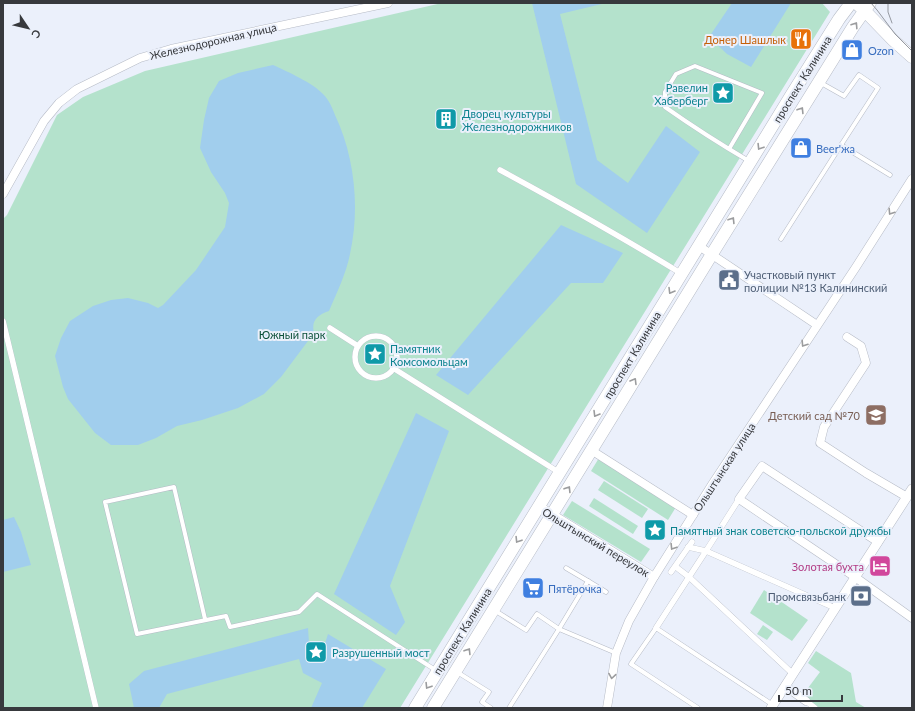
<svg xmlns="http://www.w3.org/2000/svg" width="915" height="711" viewBox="0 0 915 711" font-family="Lato,sans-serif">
  <rect width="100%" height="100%" fill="#ebf0fb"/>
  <g fill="#b4e2cc">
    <path d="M 442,3 L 822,3 L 830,12 L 400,708 L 3,708 L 3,219 L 7,215 L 57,115 L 83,97 L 145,71 Z"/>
    <path d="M 599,458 L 676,507 L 668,520 L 591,471 Z"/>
    <path d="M 604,481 L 648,509 L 642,518 L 598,490 Z"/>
    <path d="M 594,498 L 638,526 L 633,534 L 589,506 Z"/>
    <path d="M 572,501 L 650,549 L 641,562 L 563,515 Z"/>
    <path d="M 764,590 L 808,620 L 792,641 L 750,613 Z"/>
    <path d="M 763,625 L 773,632 L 767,640 L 757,634 Z"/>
    <path d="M 816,651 L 851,673 L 856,702 L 866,708 L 819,708 L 802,696 L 820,672 L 808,663 Z"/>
  </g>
  <g fill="#a1ceed">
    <path d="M 532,3 L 606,3 L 560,14 L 597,160 L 628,183 L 666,126 L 700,152 L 647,233 L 576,184 Z"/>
    <path d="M 732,3 L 791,3 L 751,67 L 727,54 L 709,37 Z"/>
    <path d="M 273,65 C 288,72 313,83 323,94 C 329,100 332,107 335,115 C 355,157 360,209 350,254 C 346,274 337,292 329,311 C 317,315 311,321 314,333 L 281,377 L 264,394 L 238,408 L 202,420 L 177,426 L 156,438 L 138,445 L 111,445 L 95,433 L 68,399 L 63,387 L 55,356 L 61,338 L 70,321 L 93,306 L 111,300 L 128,298 L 148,303 L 158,308 L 163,305 L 196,270 L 225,227 L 229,203 L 225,193 L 211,172 L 200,148 L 204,120 L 209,98 L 219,81 L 238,73 Z"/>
    <path d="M 561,225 L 623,253 L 603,283 L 571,283 L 468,395 L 436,375 Z"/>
    <path d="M 416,413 L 449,431 L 390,586 L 405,622 L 396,635 L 334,594 Z"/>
    <path d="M 14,517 L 21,532 L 31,565 L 3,572 L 3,520 Z"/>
    <path d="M 308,628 L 310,658 L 320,659 L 328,634 L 386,669 L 362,708 L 311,708 L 322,683 L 303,673 L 299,659 L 167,694 L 159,708 L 134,708 L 129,684 L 144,671 Z"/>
  </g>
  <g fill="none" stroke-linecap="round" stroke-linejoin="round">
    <g stroke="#b6bbc6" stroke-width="5">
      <g id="service">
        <path d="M 821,83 L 844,96 L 859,75 L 878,88 L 841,145"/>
        <path d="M 729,149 L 762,93 L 695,66 L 676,74 L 665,92 L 665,107 C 692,126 720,144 749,161"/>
        <path d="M 781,239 L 841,145 L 890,175"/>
        <path d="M 566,568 L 588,581 L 559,629 L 616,653"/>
        <path d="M 588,581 L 606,592"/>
        <path d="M 494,610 L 526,630 L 537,614 L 559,629 L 509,708"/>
        <path d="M 205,619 L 174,487 L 105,502 L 137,634 L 226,616 L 230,627 L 299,612 L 317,594 L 437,671"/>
        <path d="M 457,672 L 489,692 L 482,702 L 491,708"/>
        <path d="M 698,708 L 631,664 L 656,628 L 773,705"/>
      </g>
    </g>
    <g stroke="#b6bbc6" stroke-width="6">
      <g id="pedestrian">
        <path d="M 500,170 C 561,203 622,237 682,274"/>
        <path d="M 3,321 L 96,708"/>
        <path d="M 330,328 L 358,346"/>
        <circle cx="376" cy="357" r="21"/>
        <path d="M 393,368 L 560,473"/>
        <path d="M 739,499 L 706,551 L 835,608"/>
        <path d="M 676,567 L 689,577 L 706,551 L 688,547"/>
        <path d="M 671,572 L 692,542"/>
        <path d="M 656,628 L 689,577 L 793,674"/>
        <path d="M 806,701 L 815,708"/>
      </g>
    </g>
    <g stroke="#b6bbc6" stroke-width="9">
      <g id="minor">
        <path d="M 3,194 L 44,121 L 59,103 L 77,89 L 140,58 L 171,49 L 388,3"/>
        <path d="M 699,246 L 817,325"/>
        <path d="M 847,337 L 861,346 L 866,363 L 824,427 L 820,443 L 866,473 L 907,497"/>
        <path d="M 591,450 L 693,515"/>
        <path d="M 539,506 L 654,577"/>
        <path d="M 878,542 L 762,466 L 739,499 L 855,577 L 912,618"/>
        <path d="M 785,686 L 806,701"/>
        <path d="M 607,708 L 616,653 L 629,621 L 654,577 L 713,483 L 856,267 L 912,179"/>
      </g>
    </g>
    <g stroke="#b6bbc6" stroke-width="10">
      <path id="tertiary" d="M 771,708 L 912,489"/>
    </g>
    <g stroke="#b6bbc6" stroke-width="13">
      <g id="primary">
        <path d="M 858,5 L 864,10 L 893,40 L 912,57"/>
        <path d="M 415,708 L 792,94 L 839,19 L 851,3"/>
        <path d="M 433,708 L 712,254 L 853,27 L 870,3"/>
      </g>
    </g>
    <use href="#service" stroke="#fff" stroke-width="4"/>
    <use href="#pedestrian" stroke="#fff" stroke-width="5.5"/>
    <use href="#minor" stroke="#fff" stroke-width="8"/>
    <use href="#tertiary" stroke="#fff" stroke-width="9"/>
    <use href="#primary" stroke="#fff" stroke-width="12"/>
    <g stroke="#9599a1" stroke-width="1">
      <path d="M 871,3 L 877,10 L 895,34 L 912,51"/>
      <path d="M 888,3 L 888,12 L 892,23"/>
    </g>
  </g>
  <defs><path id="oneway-chevron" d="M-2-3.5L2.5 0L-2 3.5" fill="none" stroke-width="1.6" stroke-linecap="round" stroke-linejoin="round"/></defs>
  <g stroke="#9b9c9e">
    <use href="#oneway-chevron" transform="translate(855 25) rotate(-57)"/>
    <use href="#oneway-chevron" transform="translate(801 110) rotate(-58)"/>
    <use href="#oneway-chevron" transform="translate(760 147) rotate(122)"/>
    <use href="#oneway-chevron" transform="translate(891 212) rotate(123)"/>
    <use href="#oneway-chevron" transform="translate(732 220) rotate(-58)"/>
    <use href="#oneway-chevron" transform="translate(671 291) rotate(121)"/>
    <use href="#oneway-chevron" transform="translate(804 344) rotate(123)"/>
    <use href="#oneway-chevron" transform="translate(634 381) rotate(-59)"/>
    <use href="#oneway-chevron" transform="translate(596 414) rotate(121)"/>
    <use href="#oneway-chevron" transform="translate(568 489) rotate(-58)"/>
    <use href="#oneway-chevron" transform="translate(518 540) rotate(122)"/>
    <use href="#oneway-chevron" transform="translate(673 547) rotate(122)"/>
    <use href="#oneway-chevron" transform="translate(468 651) rotate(-58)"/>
    <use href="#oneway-chevron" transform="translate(612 676) rotate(99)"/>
    <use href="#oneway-chevron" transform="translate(428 686) rotate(122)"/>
  </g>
  <defs>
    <g id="restaurant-square" transform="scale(1.15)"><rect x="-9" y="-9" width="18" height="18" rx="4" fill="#e8710a" stroke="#ebf0fb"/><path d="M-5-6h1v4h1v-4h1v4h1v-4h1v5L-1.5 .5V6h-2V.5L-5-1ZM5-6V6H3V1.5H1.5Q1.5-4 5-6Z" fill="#fff"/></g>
    <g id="shop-square" transform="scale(1.15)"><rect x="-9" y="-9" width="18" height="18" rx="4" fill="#3f7fe0" stroke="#ebf0fb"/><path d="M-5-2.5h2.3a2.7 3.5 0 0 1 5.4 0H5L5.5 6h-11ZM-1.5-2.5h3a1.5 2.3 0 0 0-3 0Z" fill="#fff"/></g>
    <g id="sight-square" transform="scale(1.15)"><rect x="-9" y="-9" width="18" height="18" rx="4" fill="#0f9aa8" stroke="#ebf0fb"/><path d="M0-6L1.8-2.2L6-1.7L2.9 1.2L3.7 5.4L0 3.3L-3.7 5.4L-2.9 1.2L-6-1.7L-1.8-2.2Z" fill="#fff"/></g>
    <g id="building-square" transform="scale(1.15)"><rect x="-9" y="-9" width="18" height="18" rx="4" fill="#0f9aa8" stroke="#ebf0fb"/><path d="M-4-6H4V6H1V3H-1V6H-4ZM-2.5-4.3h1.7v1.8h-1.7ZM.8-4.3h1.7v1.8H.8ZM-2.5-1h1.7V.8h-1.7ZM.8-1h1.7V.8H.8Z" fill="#fff"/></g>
    <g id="civic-square" transform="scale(1.15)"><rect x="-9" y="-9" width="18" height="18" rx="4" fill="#5c6f8a" stroke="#ebf0fb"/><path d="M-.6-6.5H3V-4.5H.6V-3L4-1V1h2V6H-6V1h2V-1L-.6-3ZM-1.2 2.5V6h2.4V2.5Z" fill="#fff"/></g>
    <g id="school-square" transform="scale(1.15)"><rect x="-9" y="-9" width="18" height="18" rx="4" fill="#8d6e63" stroke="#ebf0fb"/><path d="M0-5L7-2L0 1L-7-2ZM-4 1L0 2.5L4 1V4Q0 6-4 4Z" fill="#fff"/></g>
    <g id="hotel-square" transform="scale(1.15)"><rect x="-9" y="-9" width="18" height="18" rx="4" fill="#d1479c" stroke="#ebf0fb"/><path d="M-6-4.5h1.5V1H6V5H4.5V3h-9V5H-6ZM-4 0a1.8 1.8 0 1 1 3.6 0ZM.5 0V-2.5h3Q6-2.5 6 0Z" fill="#fff"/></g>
    <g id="supermarket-square" transform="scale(1.15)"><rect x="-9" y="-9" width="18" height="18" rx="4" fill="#3f7fe0" stroke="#ebf0fb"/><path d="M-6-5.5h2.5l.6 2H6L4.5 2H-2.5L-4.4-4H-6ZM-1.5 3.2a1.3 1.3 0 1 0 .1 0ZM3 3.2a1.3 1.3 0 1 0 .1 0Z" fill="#fff"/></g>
    <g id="bank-square" transform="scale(1.15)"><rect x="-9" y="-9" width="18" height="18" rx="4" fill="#5c6f8a" stroke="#ebf0fb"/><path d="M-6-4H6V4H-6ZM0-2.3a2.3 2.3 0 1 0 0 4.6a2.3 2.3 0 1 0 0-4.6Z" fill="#fff"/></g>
  </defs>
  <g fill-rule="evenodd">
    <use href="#restaurant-square" x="801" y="39"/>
    <use href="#shop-square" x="852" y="50"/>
    <use href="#sight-square" x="723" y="93"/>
    <use href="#building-square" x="446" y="119"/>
    <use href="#shop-square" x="801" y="148"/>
    <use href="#civic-square" x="729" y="280"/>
    <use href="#sight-square" x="375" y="354"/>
    <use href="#school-square" x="876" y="415"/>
    <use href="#sight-square" x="655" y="530"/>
    <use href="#hotel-square" x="880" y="566"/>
    <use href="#supermarket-square" x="533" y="588"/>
    <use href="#bank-square" x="861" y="596"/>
    <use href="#sight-square" x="316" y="652"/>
  </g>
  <g text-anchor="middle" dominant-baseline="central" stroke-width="4" stroke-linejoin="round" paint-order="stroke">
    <g font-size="11" fill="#c56008" stroke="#ebf0fb" text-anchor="end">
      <text x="786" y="39">Донер Шашлык</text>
    </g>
    <g font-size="11" fill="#37393d" stroke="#ebf0fb">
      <text transform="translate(213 41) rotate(-13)">Железнодорожная улица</text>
      <text transform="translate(802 79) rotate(-58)">проспект Калинина</text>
      <text transform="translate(632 355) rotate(-59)">проспект Калинина</text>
      <text transform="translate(724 467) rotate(-57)">Ольштынская улица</text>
      <text transform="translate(596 542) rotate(31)">Ольштынский переулок</text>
      <text transform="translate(462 631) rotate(-58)">проспект Калинина</text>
    </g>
    <g font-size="11" fill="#366cbe" stroke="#ebf0fb" text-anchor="start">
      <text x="868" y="50">Ozon</text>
      <text x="816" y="148">Beer'жа</text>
      <text x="548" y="588">Пятёрочка</text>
    </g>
    <g font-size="11" fill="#0d838f" stroke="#ebf0fb" text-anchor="start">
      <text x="708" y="87" text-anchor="end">Равелин<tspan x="708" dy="13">Хаберберг</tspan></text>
      <text x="462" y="113">Дворец культуры<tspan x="462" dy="13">Железнодорожников</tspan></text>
      <text x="390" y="348">Памятник<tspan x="390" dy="13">Комсомольцам</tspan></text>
      <text x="670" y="530">Памятный знак советско-польской дружбы</text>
      <text x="332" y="652">Разрушенный мост</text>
    </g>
    <g font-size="11" fill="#4e5e75" stroke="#ebf0fb" text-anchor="start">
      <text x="744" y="274">Участковый пункт<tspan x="744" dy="13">полиции №13 Калининский</tspan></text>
      <text x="846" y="596" text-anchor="end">Промсвязьбанк</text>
    </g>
    <g font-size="11" fill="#0b4f38" stroke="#ebf0fb">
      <text x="292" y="334">Южный парк</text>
    </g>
    <g font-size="11" fill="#785e54" stroke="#ebf0fb" text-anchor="end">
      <text x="860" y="415">Детский сад №70</text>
    </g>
    <g font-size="11" fill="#b23c85" stroke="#ebf0fb" text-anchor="end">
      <text x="864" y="566">Золотая бухта</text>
    </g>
  </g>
  <rect width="915" height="711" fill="none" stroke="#37393d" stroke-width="8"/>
  <g transform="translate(28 28) rotate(125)" stroke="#ebf0fb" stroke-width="3" paint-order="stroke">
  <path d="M0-3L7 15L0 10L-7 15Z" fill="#37393d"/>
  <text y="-6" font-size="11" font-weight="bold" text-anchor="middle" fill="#37393d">С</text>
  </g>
  <path d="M779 695v6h63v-6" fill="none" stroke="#37393d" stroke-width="2"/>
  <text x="785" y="695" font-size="12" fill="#37393d" stroke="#ebf0fb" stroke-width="3" paint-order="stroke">50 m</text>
</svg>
